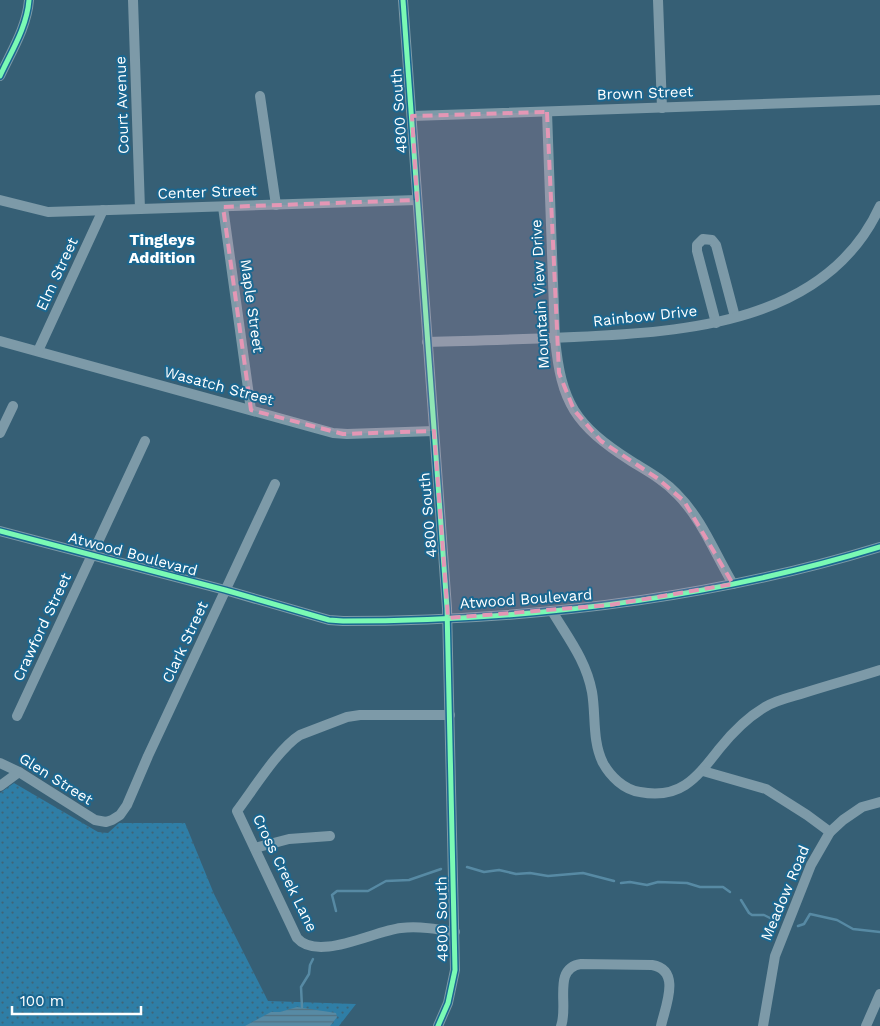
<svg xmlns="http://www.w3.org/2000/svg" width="880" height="1026" viewBox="0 0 880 1026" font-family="'Work Sans',sans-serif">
  <defs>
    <pattern id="grass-dots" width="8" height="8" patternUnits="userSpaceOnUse" patternTransform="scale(1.25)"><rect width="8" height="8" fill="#2f7ea6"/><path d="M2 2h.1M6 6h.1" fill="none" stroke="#3e6579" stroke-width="1.8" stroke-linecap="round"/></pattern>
    <pattern id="water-rules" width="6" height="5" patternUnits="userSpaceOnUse" patternTransform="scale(1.25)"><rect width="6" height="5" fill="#578aa4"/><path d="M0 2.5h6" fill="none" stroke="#537181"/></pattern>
  </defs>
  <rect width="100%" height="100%" fill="#365f75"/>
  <path fill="url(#grass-dots)" d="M 14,783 L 98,832 L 108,833 L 119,823 L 185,823 L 214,894 L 268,1001 L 356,1004 L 339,1026 L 0,1026 L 0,793 Z"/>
  <path fill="url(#water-rules)" d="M 297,1007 L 336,1013 L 337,1017 L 330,1026 L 245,1026 L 271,1012 L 280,1012 Z"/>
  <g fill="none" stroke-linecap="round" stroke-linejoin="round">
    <g stroke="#578aa4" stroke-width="2.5">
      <path d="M 467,867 L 484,872 L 499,870 L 516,874 L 530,873 L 548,876 L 583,873 L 614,881"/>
      <path d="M 621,883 L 630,882 L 647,885 L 658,882 L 687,883 L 700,887 L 723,887 L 730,892"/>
      <path d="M 741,900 L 749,913 L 752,915 L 764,915 L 776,921"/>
      <path d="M 336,911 L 332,895 L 337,891 L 368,891 L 386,881 L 409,880 L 441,869"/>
      <path d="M 798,926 L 804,924 L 810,914 L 837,920 L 853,929 L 880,932"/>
      <path d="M 302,1007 L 301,987 L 309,974 L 310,965 L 313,959"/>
    </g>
    <g stroke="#7d9aa8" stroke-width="10">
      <path d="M 133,0 L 140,209"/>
      <path d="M 403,0 L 447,608 L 455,970 L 448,1003 L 438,1026"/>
      <path d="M 658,0 L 662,108"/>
      <path d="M 0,76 C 11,52 27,27 29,0"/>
      <path d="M 260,96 L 276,205"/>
      <path d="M 547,112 L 555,338 C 561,403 575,425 631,461 C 647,471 664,480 677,494 C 702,519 715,554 733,584"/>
      <path d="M 412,116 L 880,100"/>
      <path d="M 0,200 L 48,212 L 417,200"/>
      <path d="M 223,207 L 251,410"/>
      <path d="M 716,323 L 697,251 L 697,245 L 703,239 L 712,240 L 716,245 L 735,317"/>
      <path d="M 0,341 L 333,433 L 347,434 L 434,431"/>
      <path d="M 427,342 C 476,341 525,339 574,337 C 686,332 827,323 880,206"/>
      <path d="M 38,351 L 103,210"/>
      <path d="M 0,433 L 13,406"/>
      <path d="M 0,531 L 225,590 L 329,620 L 343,621 C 524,621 706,600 880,547"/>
      <path d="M 552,611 C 568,638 586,660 592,692 C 596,715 592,741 603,763 C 610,776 624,790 640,792 C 681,800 697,777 720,748 C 732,733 748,717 765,707 C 776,700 791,697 804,693 C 829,685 855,678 880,670"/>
      <path d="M 450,715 L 360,715 L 347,717 L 300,735 C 279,748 253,790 237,811 L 297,938 C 318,962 373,931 401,928 C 419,926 437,929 455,932"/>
      <path d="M 17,716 L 145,441"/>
      <path d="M 0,763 L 19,772 L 95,820 L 106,822 L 112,820 L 120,815 L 127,805 L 148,756 L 275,484"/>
      <path d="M 703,771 L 766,789 L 807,815 L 830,832"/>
      <path d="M 0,786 L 19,772"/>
      <path d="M 255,848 L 289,839 L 330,836"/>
      <path d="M 561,1026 C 569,1006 552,968 581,964 L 652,965 C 682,970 665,1007 661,1026"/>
      <path d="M 763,1026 L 775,956 L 811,865 L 830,832 L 843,820 L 862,807 L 880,802"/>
      <path d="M 866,1026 L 880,994"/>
    </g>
    <g stroke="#1b6790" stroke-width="8">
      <g id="cycleway">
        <path d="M 403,0 L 447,608 L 455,970 L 448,1003 L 438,1026"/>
        <path d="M 0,76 C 11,52 27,27 29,0"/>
        <path d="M 0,531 L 225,590 L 329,620 L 343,621 C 524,621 706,600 880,547"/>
      </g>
    </g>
    <use href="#cycleway" stroke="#7af9b4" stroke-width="5"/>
  </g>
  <path fill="#e497b5" fill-opacity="0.2" stroke="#e497b5" stroke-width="4" stroke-dasharray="10 6" stroke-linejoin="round" d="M 547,112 L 559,373 L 574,410 L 601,441 L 657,478 L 684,501 L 733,584 L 610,605 L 448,618 L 434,431 L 343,434 L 251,410 L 223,207 L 417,200 L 412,116 Z"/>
  <g text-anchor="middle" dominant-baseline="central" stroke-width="4" stroke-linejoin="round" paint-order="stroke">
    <g font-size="15" fill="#fff" stroke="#1b6790">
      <text transform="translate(645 93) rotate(-2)">Brown Street</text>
      <text transform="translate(122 105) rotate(-92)">Court Avenue</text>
      <text transform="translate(399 111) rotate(-94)">4800 South</text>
      <text transform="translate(207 192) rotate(-2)">Center Street</text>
      <text transform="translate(57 274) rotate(-65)">Elm Street</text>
      <text transform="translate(540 294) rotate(-93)">Mountain View Drive</text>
      <text transform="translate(252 306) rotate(82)">Maple Street</text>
      <text transform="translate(645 316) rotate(-6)">Rainbow Drive</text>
      <text transform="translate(219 386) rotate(15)">Wasatch Street</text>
      <text transform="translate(428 515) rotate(-95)">4800 South</text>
      <text transform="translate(133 554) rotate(15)">Atwood Boulevard</text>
      <text transform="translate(526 599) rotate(-4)">Atwood Boulevard</text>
      <text transform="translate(42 627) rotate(-65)">Crawford Street</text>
      <text transform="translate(185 642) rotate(-65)">Clark Street</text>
      <text transform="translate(56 779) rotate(32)">Glen Street</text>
      <text transform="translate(285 873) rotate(64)">Cross Creek Lane</text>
      <text transform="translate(785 893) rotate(-67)">Meadow Road</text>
      <text transform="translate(442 919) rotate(-91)">4800 South</text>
    </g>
    <g font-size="16" font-weight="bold" fill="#fff" stroke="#1b6790">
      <text x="162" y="239">Tingleys<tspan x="162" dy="18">Addition</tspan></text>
    </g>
  </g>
  <path d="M12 1006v8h129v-8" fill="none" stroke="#ffffff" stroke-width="2.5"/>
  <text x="20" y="1006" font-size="15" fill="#ffffff" stroke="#1b6790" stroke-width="4" paint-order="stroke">100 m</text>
</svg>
